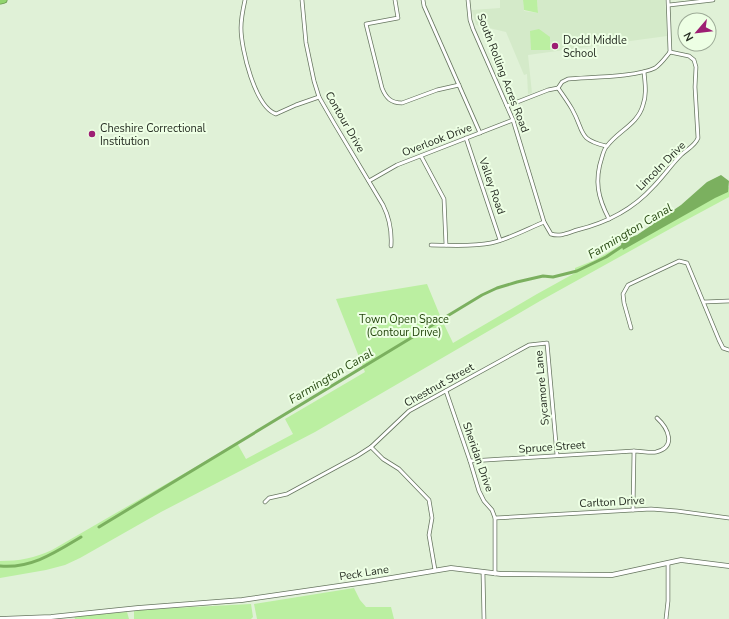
<svg xmlns="http://www.w3.org/2000/svg" width="729" height="619" viewBox="0 0 729 619" font-family="'Nunito Sans',sans-serif">
  <rect width="100%" height="100%" fill="#e0f1d7"/>
  <path fill="#d4eac9" d="M 500,0 L 523,0 L 524,11 L 538,13 L 537,0 L 665,0 L 667,36 L 528,55 L 532,93 L 528,94 L 527,74 L 524,75 L 506,32 L 476,25 L 472,10 L 500,8 Z"/>
  <g fill="#bbefa1">
    <path d="M 523,0 L 537,0 L 538,13 L 524,10 Z"/>
    <path d="M 539,29 L 550,37 L 550,50 L 531,50 L 530,31 Z"/>
    <path d="M 729,187 L 729,197 L 677,225 L 540,301 L 315,432 L 161,512 L 80,558 L 65,565 L 46,570 L 0,578 L 0,561 C 19,561 35,558 52,550 L 237,443 L 246,459 L 293,434 L 285,419 L 365,372 L 336,299 L 427,284 L 441,318 L 453,343 L 537,294 L 575,273 L 575,268 L 595,260 L 681,211 Z"/>
    <path d="M 354,588 L 360,600 L 366,607 L 391,607 L 394,619 L 257,619 L 254,604 Z"/>
    <path d="M 251,604 L 253,617 L 251,619 L 134,619 L 134,610 Z"/>
    <path d="M 127,612 L 129,619 L 75,619 L 74,616 Z"/>
  </g>
  <path fill="#7bb05f" d="M 721,175 L 729,181 L 728,192 L 715,198 L 623,250 L 621,244 L 623,240 L 637,235 L 681,205 L 707,182 Z"/>
  <g fill="none" stroke-linecap="round" stroke-linejoin="round">
    <g stroke="#7bb05f" stroke-width="3">
      <path d="M 99,527 L 482,295 L 497,288 L 517,282 L 543,276 L 553,277 L 577,271 L 606,257 L 624,245"/>
      <path d="M 0,566 C 31,569 56,552 81,537"/>
    </g>
    <g stroke="#677660" stroke-width="4.5">
      <g id="street">
        <path d="M 245,0 C 243,9 241,19 241,28 C 241,49 255,107 276,114 L 296,105 L 319,97"/>
        <path d="M 302,0 L 306,43 L 314,81 L 319,97 L 334,123 L 383,205 C 390,219 392,231 391,246"/>
        <path d="M 395,0 L 398,18 L 366,24 L 382,88 C 386,98 391,103 402,103 L 437,90 L 459,85"/>
        <path d="M 423,0 L 424,6 L 480,133"/>
        <path d="M 468,0 L 470,20 L 473,29 L 513,120 L 544,222 L 551,234 C 560,237 568,233 577,230 C 606,223 633,209 653,187 C 663,177 671,165 681,155 C 687,149 695,146 698,138 L 695,87 L 696,67 L 694,60 L 689,56 L 670,52"/>
        <path d="M 668,0 L 670,52"/>
        <path d="M 669,5 L 713,0"/>
        <path d="M 558,88 L 562,82 L 568,79 C 589,77 637,77 655,68 C 661,64 665,58 670,52"/>
        <path d="M 558,88 C 563,95 568,102 572,109 C 585,132 577,139 606,146"/>
        <path d="M 507,106 L 548,90 L 558,88"/>
        <path d="M 466,138 L 500,240"/>
        <path d="M 421,156 L 444,199 L 446,245"/>
        <path d="M 369,181 L 397,165 L 513,120"/>
        <path d="M 609,219 C 598,198 594,181 602,157 C 603,154 604,149 607,146 C 618,131 638,124 643,105 C 647,94 645,83 644,72"/>
        <path d="M 431,245 C 450,245 471,247 491,243 C 509,239 527,229 544,222"/>
        <path d="M 704,302 L 729,301"/>
        <path d="M 631,328 L 624,303 L 623,294 L 628,285 L 679,261 L 687,263 L 719,340 L 723,348 L 729,350"/>
        <path d="M 446,391 L 470,461 L 479,491 L 484,501 L 492,510 L 495,518 L 495,574"/>
        <path d="M 371,447 L 383,459 L 399,469 L 429,500 L 432,518 L 429,535 L 435,570"/>
        <path d="M 470,461 L 634,451 C 641,451 650,453 656,452 C 677,447 668,428 657,418"/>
        <path d="M 265,502 L 269,498 L 287,494 L 357,456 L 371,447 L 409,411 L 529,345 L 547,343 L 557,455"/>
        <path d="M 633,510 L 634,451"/>
        <path d="M 495,518 L 651,509 L 677,511 L 729,518"/>
        <path d="M 483,573 L 484,619"/>
        <path d="M 666,619 L 668,601 L 668,563"/>
      </g>
    </g>
    <g stroke="#677660" stroke-width="5.5">
      <path id="secondary" d="M 0,619 L 51,617 L 138,608 L 242,600 L 373,581 L 451,568 L 501,574 L 612,575 L 681,560 L 729,566"/>
    </g>
    <g stroke="#6c9a53" stroke-width="7">
      <path id="highway" d="M 0,1 L 4,0"/>
    </g>
    <use href="#street" stroke="#fff" stroke-width="3"/>
    <use href="#secondary" stroke="#fff" stroke-width="4"/>
    <use href="#highway" stroke="#91d46d" stroke-width="5.5"/>
  </g>
  <g fill="#9d1f73" stroke="#edffe4" stroke-width="1.5">
    <circle cx="555" cy="46" r="4"/>
    <circle cx="92" cy="134" r="4"/>
  </g>
  <g text-anchor="middle" dominant-baseline="central" stroke-width="4" stroke-linejoin="round" paint-order="stroke">
    <g font-size="11" fill="#262d23" stroke="#edffe4" text-anchor="start">
      <text x="563" y="40">Dodd Middle<tspan x="563" dy="13">School</tspan></text>
      <text x="100" y="128">Cheshire Correctional<tspan x="100" dy="13">Institution</tspan></text>
    </g>
    <g font-size="11" fill="#262d23" stroke="#edffe4">
      <text transform="translate(503 73) rotate(69)">South Rolling Acres Road</text>
      <text transform="translate(345 122) rotate(60)">Contour Drive</text>
      <text transform="translate(437 140) rotate(-21)">Overlook Drive</text>
      <text transform="translate(661 166) rotate(-45)">Lincoln Drive</text>
      <text transform="translate(492 186) rotate(71)">Valley Road</text>
      <text transform="translate(439 385) rotate(-29)">Chestnut Street</text>
      <text transform="translate(542 388) rotate(-95)">Sycamore Lane</text>
      <text transform="translate(552 447) rotate(-4)">Spruce Street</text>
      <text transform="translate(478 457) rotate(71)">Sheridan Drive</text>
      <text transform="translate(612 502) rotate(-3)">Carlton Drive</text>
      <text transform="translate(364 573) rotate(-9)">Peck Lane</text>
    </g>
    <g font-size="11" fill="#25470e" stroke="#edffe4">
      <text x="404" y="319">Town Open Space<tspan x="404" dy="13">(Contour Drive)</tspan></text>
    </g>
    <g font-size="12" font-style="italic" fill="#2c4e16" stroke="#edffe4">
      <text transform="translate(630 231) rotate(-31)">Farmington Canal</text>
      <text transform="translate(331 376) rotate(-31)">Farmington Canal</text>
    </g>
  </g>
  <g transform="translate(697 32) rotate(242)"><circle r="19" fill="#edffe4" stroke="#9dab97"/>
  <path d="M0-3L7 15L0 10L-7 15Z" fill="#9d1f73"/>
  <text y="-6" font-size="11" font-weight="bold" text-anchor="middle" fill="#262d23">N</text>
  </g>
</svg>
